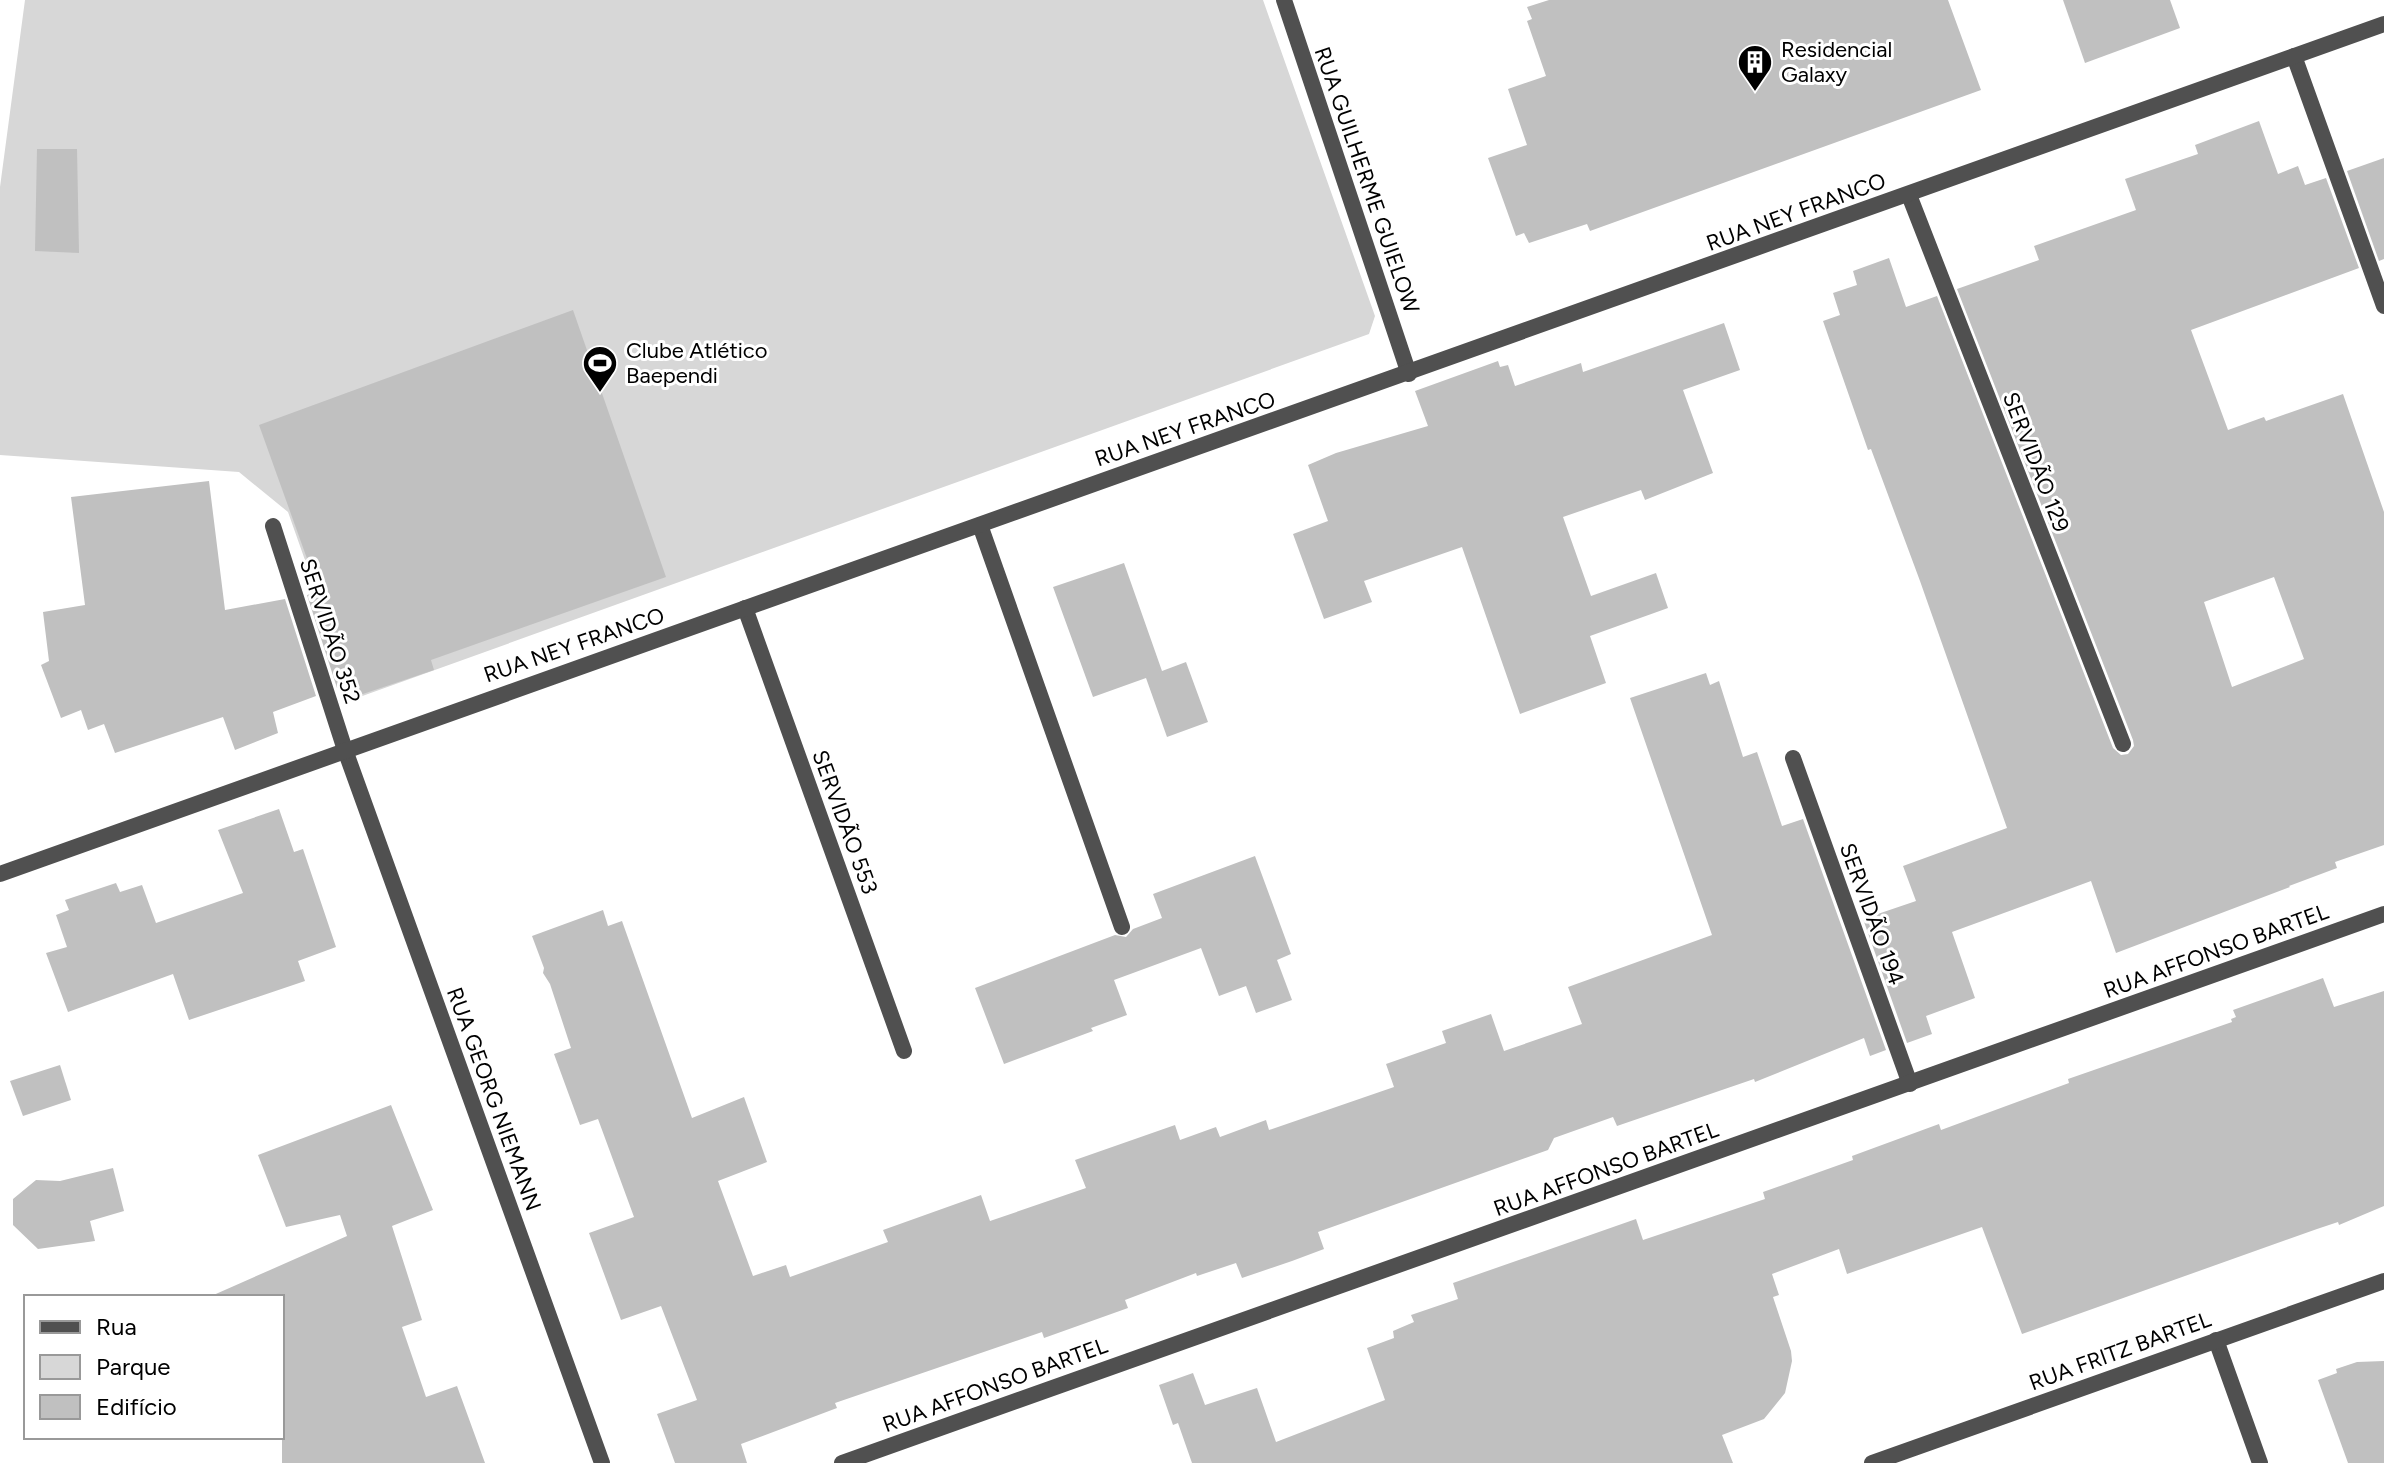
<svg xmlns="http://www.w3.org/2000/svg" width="2384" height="1463" viewBox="0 0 2384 1463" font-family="Figtree,sans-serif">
  <rect width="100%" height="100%" fill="#fff"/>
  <path fill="#d7d7d7" d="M 25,0 L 1263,0 L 1375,316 L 1369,334 L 354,699 L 288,512 L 239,472 L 0,455 L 0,187 Z"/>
  <g fill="#c0c0c0" fill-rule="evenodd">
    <path d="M 1549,0 L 1948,0 L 1981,90 L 1590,231 L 1587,224 L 1529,243 L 1524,233 L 1516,236 L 1488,158 L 1527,145 L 1508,89 L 1546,76 L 1527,21 L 1532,19 L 1527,7 Z"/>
    <path d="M 2063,0 L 2170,0 L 2180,28 L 2085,63 Z"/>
    <path d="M 2259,121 L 2278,174 L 2298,166 L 2305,185 L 2326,178 L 2359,268 L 2191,330 L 2228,430 L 2264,417 L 2266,421 L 2343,394 L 2384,512 L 2384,845 L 2335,862 L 2337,868 L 2289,886 L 2290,887 L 2116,953 L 2091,881 L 1952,932 L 1975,998 L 1926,1016 L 1932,1034 L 1907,1043 L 1863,919 L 1916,901 L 1903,866 L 2007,828 L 1920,581 L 1871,449 L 1868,450 L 1823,321 L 1840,315 L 1833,293 L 1857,285 L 1853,271 L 1889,258 L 1906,307 L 1937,296 L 2113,748 L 2121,755 L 2128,754 L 2134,746 L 2133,740 L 1957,289 L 2039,260 L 2034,246 L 2136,210 L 2125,179 L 2198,154 L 2195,145 ZM 2274,577 L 2304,659 L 2232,687 L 2204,602 Z"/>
    <path d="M 37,149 L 77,149 L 79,253 L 35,251 Z"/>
    <path d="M 2384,158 L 2384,259 L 2379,261 L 2347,171 Z"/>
    <path d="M 573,310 L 666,577 L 431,660 L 434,670 L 357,696 L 352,682 L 337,688 L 307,595 L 319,592 L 259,425 Z"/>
    <path d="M 1724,323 L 1740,370 L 1683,390 L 1713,473 L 1645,500 L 1641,490 L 1563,517 L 1591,596 L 1656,573 L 1668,608 L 1590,636 L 1606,683 L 1520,714 L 1462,547 L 1364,581 L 1372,602 L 1324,619 L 1293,534 L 1328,521 L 1308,465 L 1336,453 L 1428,426 L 1415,391 L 1498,361 L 1500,367 L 1508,365 L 1515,386 L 1581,363 L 1583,372 Z"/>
    <path d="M 209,481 L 225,610 L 285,599 L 316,696 L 273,712 L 278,733 L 235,750 L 223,717 L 115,753 L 104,724 L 88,730 L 81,710 L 61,718 L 41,665 L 49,661 L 43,612 L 85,605 L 71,497 Z"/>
    <path d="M 1124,563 L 1162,671 L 1186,662 L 1208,722 L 1167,737 L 1146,678 L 1093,697 L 1053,587 Z"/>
    <path d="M 1706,673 L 1710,685 L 1719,681 L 1743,757 L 1757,752 L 1782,826 L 1803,819 L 1886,1050 L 1870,1056 L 1864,1038 L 1755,1082 L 1754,1079 L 1617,1126 L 1613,1117 L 1554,1138 L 1548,1150 L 1318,1232 L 1324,1249 L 1292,1261 L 1242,1278 L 1236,1263 L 1197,1276 L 1196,1273 L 1125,1300 L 1128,1308 L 1044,1338 L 1042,1332 L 835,1403 L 837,1408 L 741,1444 L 747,1463 L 675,1463 L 657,1414 L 697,1400 L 661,1306 L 621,1320 L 589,1233 L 634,1217 L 598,1119 L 580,1125 L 554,1054 L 571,1048 L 550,984 L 543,973 L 544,968 L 532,936 L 603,910 L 608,926 L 622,921 L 692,1118 L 744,1097 L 767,1162 L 718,1181 L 753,1276 L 786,1265 L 790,1277 L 888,1242 L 883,1230 L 981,1195 L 990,1221 L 1086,1188 L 1075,1160 L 1175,1125 L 1180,1140 L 1216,1127 L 1220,1137 L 1266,1120 L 1269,1130 L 1394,1087 L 1386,1064 L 1446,1043 L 1442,1031 L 1491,1014 L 1504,1051 L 1582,1024 L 1568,987 L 1712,935 L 1630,698 Z"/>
    <path d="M 279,809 L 294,852 L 303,849 L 336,947 L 298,961 L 305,981 L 189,1020 L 173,974 L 68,1012 L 46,953 L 67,947 L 56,915 L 69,910 L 65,900 L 116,883 L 120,892 L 142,885 L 156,923 L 243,893 L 218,830 Z"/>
    <path d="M 1255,856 L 1291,954 L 1277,960 L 1292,1000 L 1256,1013 L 1246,986 L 1219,996 L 1201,948 L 1114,980 L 1127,1015 L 1091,1028 L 1093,1031 L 1004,1064 L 975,988 L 1115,935 L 1126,937 L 1133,929 L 1162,918 L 1153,894 Z"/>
    <path d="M 2323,978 L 2334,1007 L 2384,991 L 2384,1206 L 2339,1225 L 2338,1222 L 2317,1229 L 2022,1334 L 1982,1227 L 1847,1274 L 1839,1249 L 1772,1274 L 1779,1295 L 1773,1297 L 1791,1351 L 1792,1361 L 1785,1393 L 1764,1419 L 1722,1435 L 1733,1463 L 1192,1463 L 1178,1423 L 1173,1425 L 1159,1385 L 1193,1373 L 1205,1405 L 1257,1388 L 1276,1442 L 1385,1400 L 1367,1348 L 1394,1338 L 1393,1331 L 1414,1322 L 1411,1315 L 1458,1299 L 1453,1283 L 1636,1219 L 1643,1240 L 1765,1199 L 1763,1192 L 1853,1160 L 1852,1156 L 1939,1124 L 1941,1130 L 2069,1083 L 2068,1079 L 2232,1022 L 2231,1019 L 2236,1017 L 2233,1010 Z"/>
    <path d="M 60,1065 L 71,1100 L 23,1116 L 10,1081 Z"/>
    <path d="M 391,1105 L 433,1210 L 392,1226 L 422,1320 L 402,1327 L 426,1397 L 457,1386 L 485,1463 L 282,1463 L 282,1297 L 209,1297 L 347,1236 L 340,1215 L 286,1227 L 258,1155 Z"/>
    <path d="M 113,1168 L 124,1211 L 90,1221 L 95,1241 L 38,1249 L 13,1225 L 13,1199 L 36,1180 L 60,1181 Z"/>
    <path d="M 2384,1361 L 2384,1463 L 2348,1463 L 2318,1380 L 2337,1373 L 2336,1369 L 2357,1362 Z"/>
  </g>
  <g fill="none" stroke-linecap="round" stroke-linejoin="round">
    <path stroke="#505050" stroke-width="16" d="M 980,525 L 1122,927"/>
    <g stroke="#505050" stroke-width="16">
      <path d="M 1284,0 L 1409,374"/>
      <path d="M 2294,56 L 2384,306"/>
      <path d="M 1909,195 L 2123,744"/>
      <path d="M 273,526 L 345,750 L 602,1463"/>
      <path d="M 745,608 L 904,1051"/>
      <path d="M 1793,758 L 1910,1084"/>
      <path d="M 0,874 C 794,588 1590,310 2384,24"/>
      <path d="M 2216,1340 L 2260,1463"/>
      <path d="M 842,1463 L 2384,914"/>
      <path d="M 1872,1463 L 2384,1281"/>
    </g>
  </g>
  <defs>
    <g id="building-pin" transform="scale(1.8)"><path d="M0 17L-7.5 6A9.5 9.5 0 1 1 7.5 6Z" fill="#000" stroke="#fff"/><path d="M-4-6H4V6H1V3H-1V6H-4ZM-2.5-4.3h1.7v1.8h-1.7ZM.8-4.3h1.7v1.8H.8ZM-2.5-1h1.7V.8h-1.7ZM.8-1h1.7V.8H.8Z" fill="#fff"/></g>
    <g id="stadium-pin" transform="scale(1.8)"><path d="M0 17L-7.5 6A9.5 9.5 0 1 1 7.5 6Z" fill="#000" stroke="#fff"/><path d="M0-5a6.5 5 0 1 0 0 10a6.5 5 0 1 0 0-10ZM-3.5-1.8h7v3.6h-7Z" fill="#fff"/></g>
  </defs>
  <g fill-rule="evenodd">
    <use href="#building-pin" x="1755" y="62"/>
    <use href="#stadium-pin" x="600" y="363"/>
  </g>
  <g text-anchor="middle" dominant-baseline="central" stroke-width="6" stroke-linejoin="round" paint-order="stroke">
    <g font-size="22" fill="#000" stroke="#fff" text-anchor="start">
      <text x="1781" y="49">Residencial<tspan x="1781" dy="25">Galaxy</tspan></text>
      <text x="626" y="350">Clube Atlético<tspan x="626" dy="25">Baependi</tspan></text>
    </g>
    <g font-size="22" fill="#000" stroke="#fff">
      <text transform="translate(1367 180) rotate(71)">RUA GUILHERME GUIELOW</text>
      <text transform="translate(1796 212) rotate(-20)">RUA NEY FRANCO</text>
      <text transform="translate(1185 429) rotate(-19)">RUA NEY FRANCO</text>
      <text transform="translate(2036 462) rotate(69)">SERVIDÃO 129</text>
      <text transform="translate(330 631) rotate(72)">SERVIDÃO 352</text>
      <text transform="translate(574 645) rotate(-19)">RUA NEY FRANCO</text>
      <text transform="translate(845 822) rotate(70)">SERVIDÃO 553</text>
      <text transform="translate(1872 914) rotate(70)">SERVIDÃO 194</text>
      <text transform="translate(2216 951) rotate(-20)">RUA AFFONSO BARTEL</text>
      <text transform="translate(494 1099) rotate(70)">RUA GEORG NIEMANN</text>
      <text transform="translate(1606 1169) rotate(-20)">RUA AFFONSO BARTEL</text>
      <text transform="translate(2120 1351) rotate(-20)">RUA FRITZ BARTEL</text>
      <text transform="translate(995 1385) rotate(-20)">RUA AFFONSO BARTEL</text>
    </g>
  </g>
  <rect x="24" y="1295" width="260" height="144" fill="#ffffff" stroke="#999999" stroke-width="2"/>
  <rect x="40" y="1321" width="40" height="12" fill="#505050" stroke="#999999" stroke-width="2"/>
  <text x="96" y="1335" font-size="24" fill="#000000">Rua</text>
  <rect x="40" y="1355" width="40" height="24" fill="#d7d7d7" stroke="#999999" stroke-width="2"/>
  <text x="96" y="1375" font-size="24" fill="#000000">Parque</text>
  <rect x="40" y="1395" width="40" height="24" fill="#c0c0c0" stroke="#999999" stroke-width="2"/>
  <text x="96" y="1415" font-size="24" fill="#000000">Edifício</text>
</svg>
